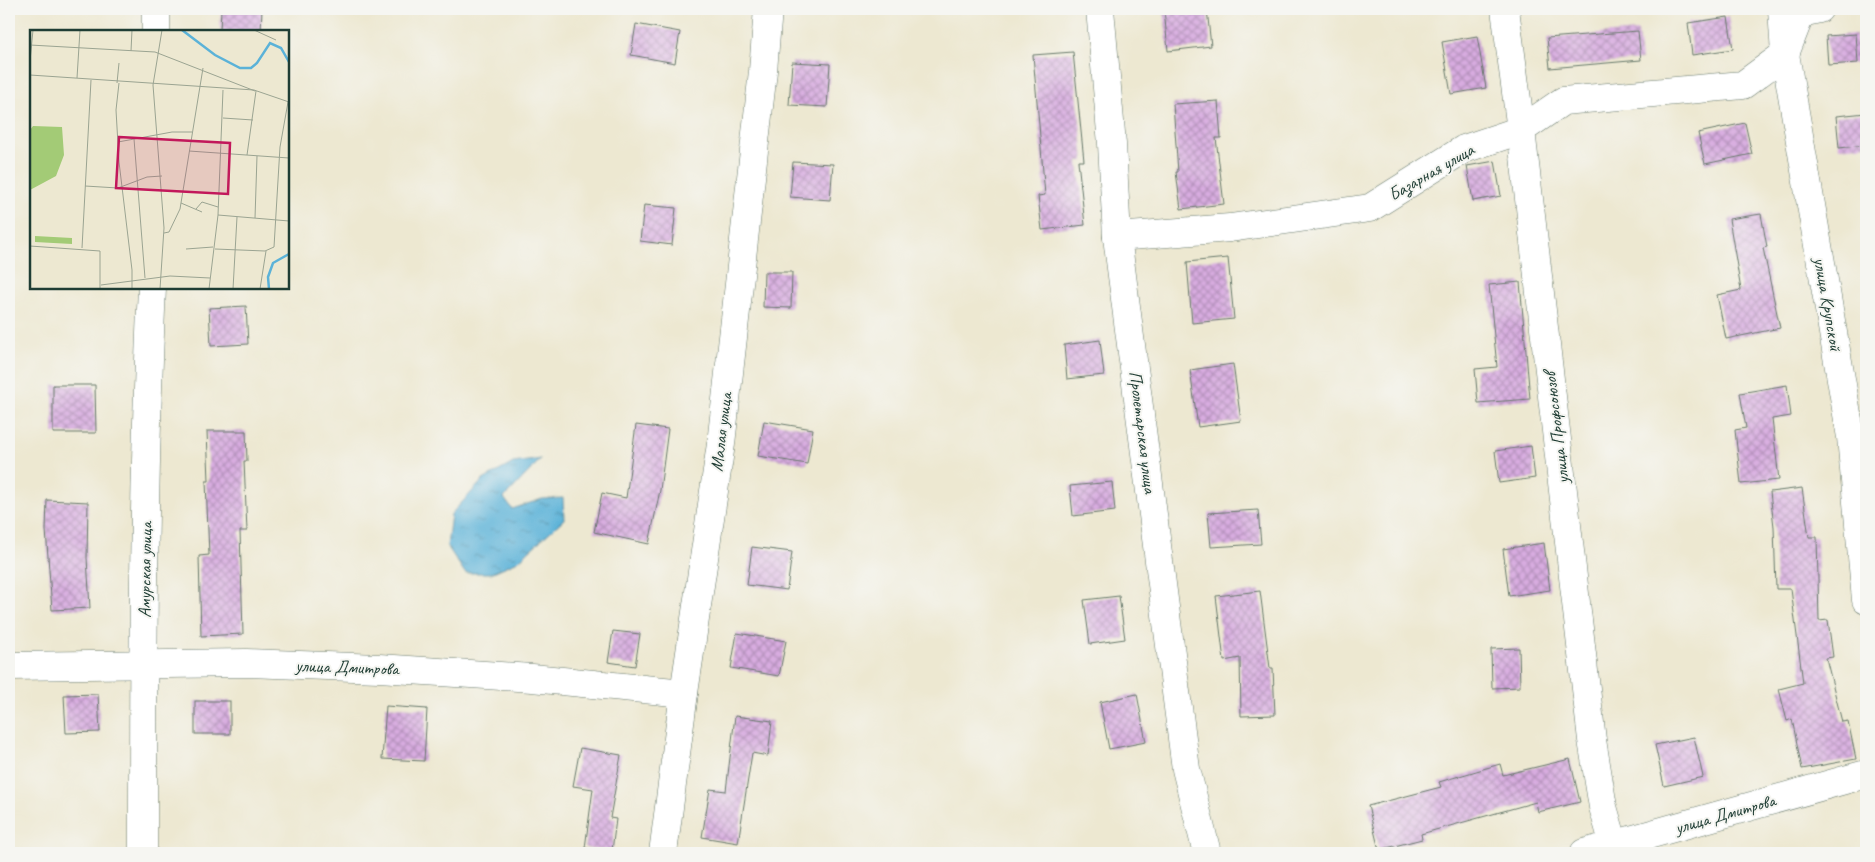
<svg xmlns="http://www.w3.org/2000/svg" width="1875" height="862" viewBox="0 0 1875 862" font-family="Caveat,sans-serif">
  <defs>
    <pattern id="water-ripples" width="26" height="14" patternUnits="userSpaceOnUse" patternTransform="scale(1.25)"><rect width="26" height="14" fill="#5bb2d8"/><path d="M2 4q2-2 4 0t4 0M15 11q2-2 4 0t4 0" fill="none" stroke="#4b92b0"/></pattern>
    <pattern id="building-cross-hatch" width="8" height="8" patternUnits="userSpaceOnUse" patternTransform="scale(1.25)"><rect width="8" height="8" fill="#d8ace0"/><path d="M0 0l8 8M0 8l8-8" fill="none" stroke="#af8db6"/></pattern>
  </defs>
  <rect width="100%" height="100%" fill="#f6f6f2"/>
  <filter id="ink" filterUnits="userSpaceOnUse"><feTurbulence type="fractalNoise" baseFrequency=".02" numOctaves="2"/><feDisplacementMap in="SourceGraphic" scale="10" xChannelSelector="R" yChannelSelector="G"/><feConvolveMatrix kernelMatrix="1 2 1 2 8 2 1 2 1" color-interpolation-filters="sRGB"/></filter>
  <filter id="wash" filterUnits="userSpaceOnUse"><feTurbulence type="fractalNoise" baseFrequency=".0096" numOctaves="4" result="noise"/><feDisplacementMap in="SourceGraphic" scale="20" xChannelSelector="R" yChannelSelector="G"/><feGaussianBlur stdDeviation="1.12" result="paint"/><feColorMatrix in="noise" values="0 0 0 0 0 0 0 0 0 0 0 0 0 0 0 0 0 1.4 0 .05"/><feComposite in="paint" operator="in"/></filter>
  <g filter="url(#wash)">
    <rect width="100%" height="100%" fill="#ede8d1"/>
    <path fill="url(#water-ripples)" stroke="#3d7886" d="M 541,459 L 504,498 L 512,509 L 542,499 L 563,498 L 564,519 L 518,561 L 491,573 L 465,573 L 447,546 L 451,514 L 483,480 L 513,463 Z"/>
    <g id="blocks">
      <g fill="url(#building-cross-hatch)">
        <path d="M 221,9 L 262,9 L 261,31 L 220,31 Z"/>
        <path d="M 1164,9 L 1207,9 L 1211,46 L 1168,51 Z"/>
        <path d="M 1728,17 L 1733,49 L 1692,55 L 1688,23 Z"/>
        <path d="M 636,24 L 680,32 L 675,63 L 631,55 Z"/>
        <path d="M 1638,31 L 1641,60 L 1550,68 L 1547,38 Z"/>
        <path d="M 1856,34 L 1858,63 L 1828,65 L 1826,36 Z"/>
        <path d="M 1477,36 L 1486,88 L 1451,94 L 1442,42 Z"/>
        <path d="M 1073,52 L 1084,161 L 1078,161 L 1085,225 L 1042,230 L 1038,196 L 1045,195 L 1033,55 Z"/>
        <path d="M 792,62 L 830,64 L 827,107 L 789,105 Z"/>
        <path d="M 1218,101 L 1221,138 L 1216,138 L 1224,204 L 1181,209 L 1176,172 L 1178,172 L 1173,104 Z"/>
        <path d="M 1866,113 L 1866,145 L 1839,148 L 1836,116 Z"/>
        <path d="M 1745,123 L 1752,154 L 1705,164 L 1698,133 Z"/>
        <path d="M 1495,161 L 1501,196 L 1473,201 L 1467,166 Z"/>
        <path d="M 793,162 L 833,164 L 830,200 L 790,197 Z"/>
        <path d="M 644,205 L 676,208 L 672,245 L 640,241 Z"/>
        <path d="M 1761,214 L 1767,247 L 1763,248 L 1780,328 L 1726,339 L 1717,295 L 1741,290 L 1729,219 Z"/>
        <path d="M 1228,258 L 1234,319 L 1192,323 L 1187,262 Z"/>
        <path d="M 764,272 L 792,272 L 791,308 L 763,307 Z"/>
        <path d="M 1520,282 L 1530,399 L 1478,403 L 1475,369 L 1497,367 L 1489,285 Z"/>
        <path d="M 246,306 L 248,344 L 211,346 L 209,308 Z"/>
        <path d="M 1100,340 L 1104,375 L 1067,379 L 1064,345 Z"/>
        <path d="M 1233,364 L 1241,421 L 1198,427 L 1190,370 Z"/>
        <path d="M 53,385 L 95,385 L 96,433 L 53,433 Z"/>
        <path d="M 1787,385 L 1791,416 L 1772,419 L 1779,480 L 1741,484 L 1735,430 L 1746,428 L 1740,393 Z"/>
        <path d="M 764,421 L 813,429 L 807,464 L 758,456 Z"/>
        <path d="M 636,425 L 668,429 L 660,490 L 649,544 L 594,532 L 602,493 L 626,498 Z"/>
        <path d="M 207,431 L 246,431 L 247,461 L 244,461 L 247,531 L 240,531 L 243,634 L 201,636 L 199,556 L 209,555 L 206,481 L 209,481 Z"/>
        <path d="M 1531,446 L 1535,478 L 1499,483 L 1495,451 Z"/>
        <path d="M 1112,482 L 1115,511 L 1073,516 L 1070,486 Z"/>
        <path d="M 1802,488 L 1809,537 L 1817,537 L 1819,621 L 1828,620 L 1833,657 L 1826,658 L 1842,722 L 1848,721 L 1856,759 L 1802,769 L 1792,719 L 1787,721 L 1779,689 L 1803,683 L 1791,589 L 1776,589 L 1774,527 L 1770,492 Z"/>
        <path d="M 47,500 L 88,502 L 87,558 L 90,608 L 52,610 L 46,530 Z"/>
        <path d="M 1258,510 L 1261,544 L 1211,547 L 1208,513 Z"/>
        <path d="M 1544,543 L 1550,590 L 1509,596 L 1503,549 Z"/>
        <path d="M 752,547 L 792,552 L 787,590 L 747,585 Z"/>
        <path d="M 1260,591 L 1270,668 L 1273,668 L 1275,715 L 1241,716 L 1240,658 L 1224,661 L 1216,596 Z"/>
        <path d="M 1119,596 L 1125,639 L 1090,644 L 1084,600 Z"/>
        <path d="M 613,631 L 640,634 L 635,666 L 608,662 Z"/>
        <path d="M 737,633 L 786,641 L 779,676 L 731,668 Z"/>
        <path d="M 1519,648 L 1520,687 L 1492,688 L 1491,649 Z"/>
        <path d="M 98,694 L 100,732 L 66,733 L 64,695 Z"/>
        <path d="M 1137,694 L 1146,742 L 1109,749 L 1100,702 Z"/>
        <rect x="195" y="701" width="35" height="33"/>
        <path d="M 386,706 L 427,709 L 424,761 L 382,759 Z"/>
        <path d="M 735,716 L 772,721 L 768,756 L 752,753 L 738,843 L 702,837 L 710,789 L 726,791 Z"/>
        <path d="M 1694,737 L 1703,777 L 1664,786 L 1655,745 Z"/>
        <path d="M 580,748 L 621,755 L 610,818 L 616,819 L 612,851 L 585,848 L 593,789 L 573,786 Z"/>
        <path d="M 1570,759 L 1580,802 L 1538,812 L 1536,802 L 1421,834 L 1422,839 L 1379,850 L 1368,806 L 1441,787 L 1439,782 L 1500,764 L 1503,775 Z"/>
      </g>
    </g>
  </g>
  <g filter="url(#ink)">
    <use href="#blocks" fill-opacity="0" stroke="#67796b" stroke-width="1"/>
    <g fill="none" stroke-linecap="round" stroke-linejoin="round">
      <g stroke="#67796b" stroke-width="29">
        <g id="minor">
          <path d="M 156,9 L 156,31"/>
          <path d="M 1100,9 L 1112,144 L 1117,237 L 1186,769 L 1207,853"/>
          <path d="M 1505,9 L 1521,130 L 1592,740 L 1603,807 L 1614,845"/>
          <path d="M 1782,9 L 1785,54 L 1851,437 L 1866,600"/>
          <path d="M 1117,237 L 1230,228 L 1370,208 L 1464,149 L 1521,130 L 1563,101 L 1743,85 L 1785,54 L 1801,13 L 1819,9"/>
          <path d="M 9,666 L 246,663 L 379,668 L 532,678 L 684,693"/>
          <path d="M 143,853 C 143,665 143,476 152,288"/>
          <path d="M 663,853 L 684,693 L 721,444 L 763,71 L 768,9"/>
          <path d="M 1584,853 L 1866,774"/>
        </g>
      </g>
      <use href="#minor" stroke="#fff" stroke-width="28"/>
    </g>
  </g>
  <g text-anchor="middle" dominant-baseline="central" stroke-width="4" stroke-linejoin="round" paint-order="stroke">
    <g font-size="18" fill="#1f3d34" stroke="#f6f6f2">
      <text transform="translate(1431 172) rotate(-30)">Базарная улица</text>
      <text transform="translate(1828 304) rotate(80)">улица Крупской</text>
      <text transform="translate(1556 428) rotate(-97)">улица Профсоюзов</text>
      <text transform="translate(721 432) rotate(-83)">Малая улица</text>
      <text transform="translate(1143 432) rotate(83)">Пролетарская улица</text>
      <text transform="translate(145 570) rotate(-89)">Амурская улица</text>
      <text transform="translate(347 667) rotate(2)">улица Дмитрова</text>
      <text transform="translate(1725 814) rotate(-16)">улица Дмитрова</text>
    </g>
  </g>
  <g transform="translate(30 30)">
    <rect width="259" height="259" fill="#ede8d1"/>
    <path d="M 3,96 L 32,97 L 34,125 L 26,146 L 0,160 L 0,100 ZM 5,206 L 42,208 L 42,214 L 5,212 Z" fill="#a3cb76"/>
    <path fill="none" stroke="#5bb2d8" stroke-width="2.5" d="M 152,0 L 185,25 L 210,38 L 221,38 L 227,33 L 240,13 L 251,18 L 259,32M 239,259 L 238,247 L 243,233 L 259,224"/>
    <path fill="none" stroke="#9ba492" stroke-width="1" d="M 224,0 L 246,10M 0,15 L 125,22 L 225,61M 101,21 L 102,0M 0,31 L 3,0M 0,45 L 224,60 L 259,72M 47,48 L 50,0M 87,53 L 89,33M 89,53 L 86,80 L 89,132 L 102,240 L 102,259M 193,88 L 223,90M 104,109 L 115,248M 88,112 L 142,102 L 162,102M 159,121 L 259,128M 217,125 L 226,61M 55,156 L 88,158 L 117,147 L 132,146M 151,173 L 172,182M 166,179 L 172,172 L 188,177M 188,185 L 259,191M 225,188 L 227,126M 134,203 L 139,202 L 150,179 L 173,38M 0,216 L 70,221 L 70,259M 52,218 L 61,50M 156,219 L 183,217M 185,219 L 235,221 L 244,217 L 250,117 L 258,72M 71,255 L 140,246 L 180,248M 130,259 L 134,198 L 123,55 L 132,0M 179,259 L 188,185 L 193,60M 203,259 L 207,187M 230,259 L 236,221"/>
    <path fill="#c2185b" fill-opacity="0.15" stroke="#c2185b" stroke-width="2.5" d="M 89,107 L 200,113 L 198,164 L 86,158 Z"/>
    <rect width="259" height="259" fill="none" stroke="#1f3d34" stroke-width="2.5"/>
  </g>
  <rect width="1875" height="862" fill="none" stroke="#f6f6f2" stroke-width="30"/>
</svg>
